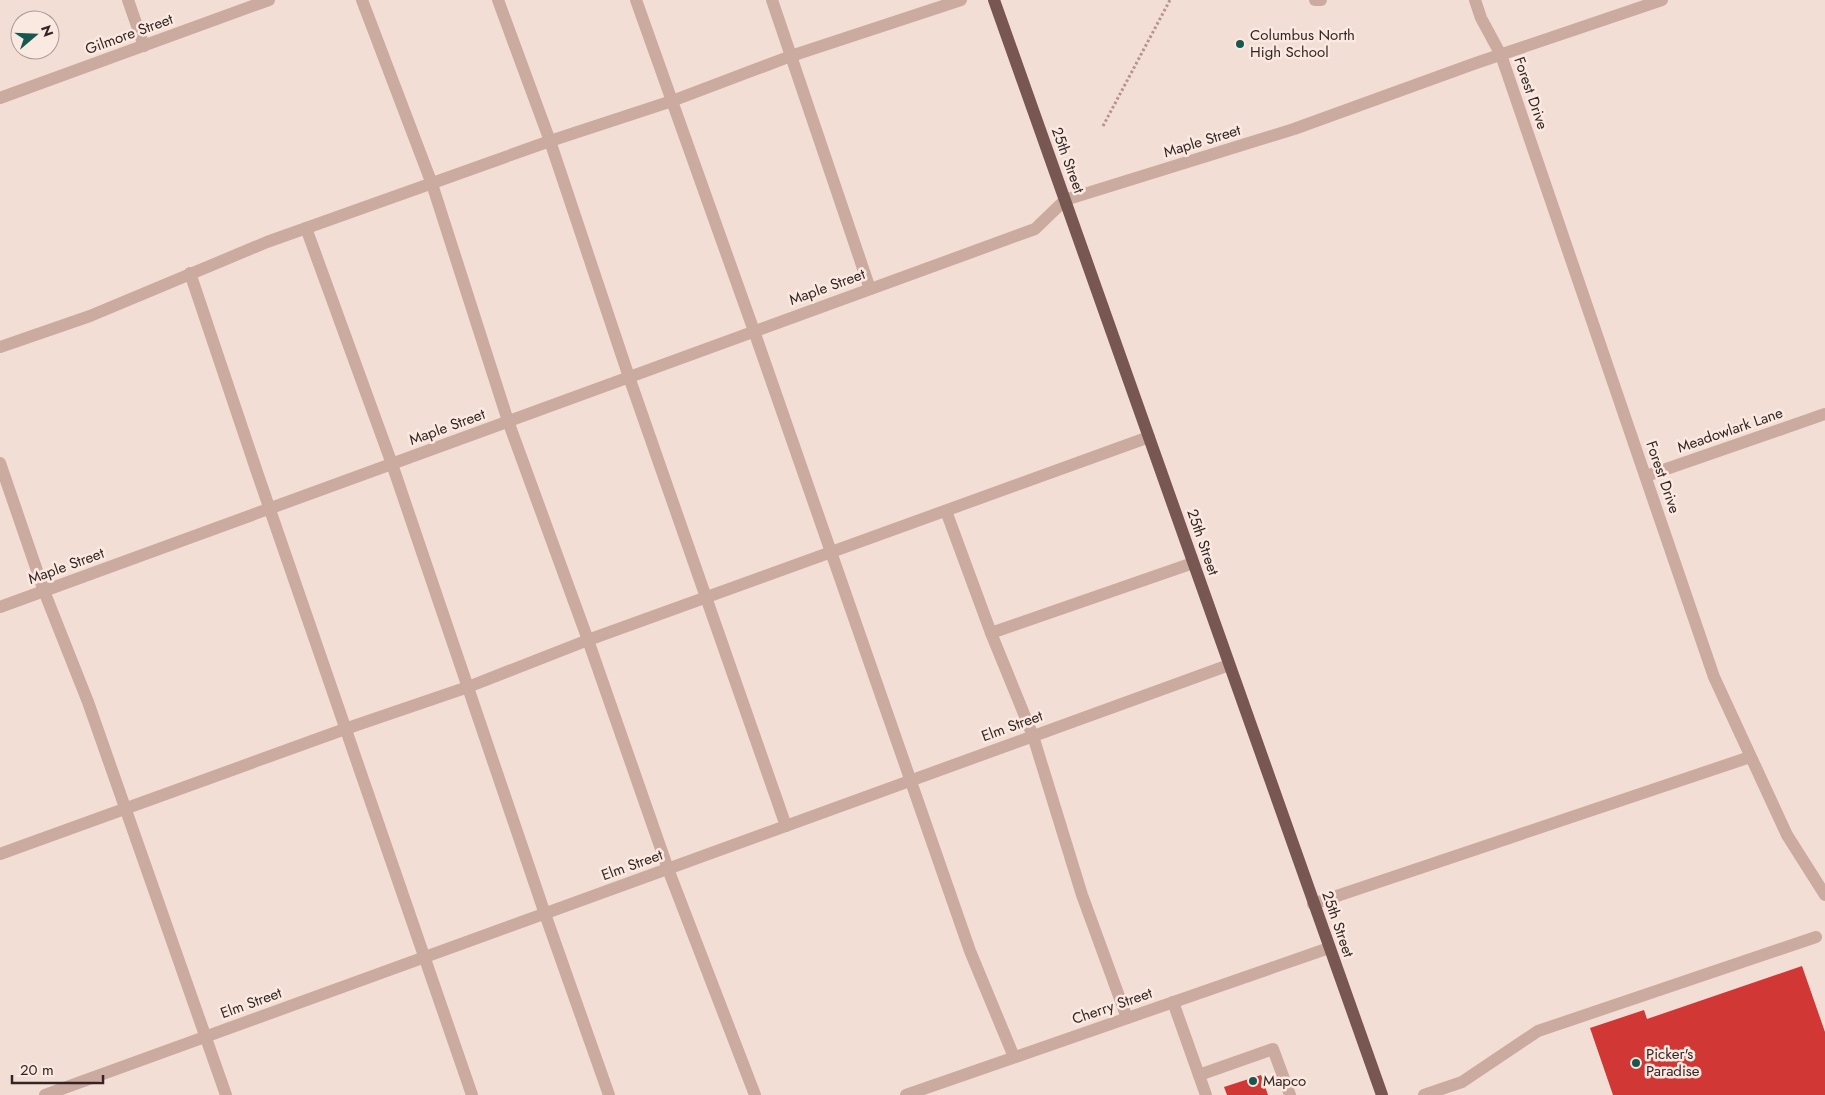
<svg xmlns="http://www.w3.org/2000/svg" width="1825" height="1095" viewBox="0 0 1825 1095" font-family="Jost,sans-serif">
  <rect width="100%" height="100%" fill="#f2ded5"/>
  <g fill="#d03735">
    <path d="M 1802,966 L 1825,1032 L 1825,1095 L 1613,1095 L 1590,1028 L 1644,1010 L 1647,1019 Z"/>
    <path d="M 1261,1075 L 1268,1095 L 1227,1095 L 1224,1087 Z"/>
  </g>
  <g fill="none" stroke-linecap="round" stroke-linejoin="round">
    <path stroke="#b7938a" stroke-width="3" stroke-dasharray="2.5 2.5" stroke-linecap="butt" d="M 1103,126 L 1170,0"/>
    <g stroke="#cbaaa0" stroke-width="12">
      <path d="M 128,0 L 144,46"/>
      <path d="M 362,0 L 432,184 L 508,421 L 588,640 L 668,869 L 755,1095"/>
      <path d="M 498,0 L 550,141 L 629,377 L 786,826"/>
      <path d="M 636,0 L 754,331 L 970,951 L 1014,1057"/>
      <path d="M 772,0 L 870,289"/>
      <path d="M 1315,0 L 1321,0"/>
      <path d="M 1475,0 L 1481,18 L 1501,55 L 1714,677 L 1787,835 L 1825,895"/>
      <path d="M 0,98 L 269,0"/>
      <path d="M 306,228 L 392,464 L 545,914 L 609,1095"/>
      <path d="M 190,273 L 258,475 L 472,1095"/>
      <path d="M 0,347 L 90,316 L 267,242 L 550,141 L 672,101 L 791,56 L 961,0"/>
      <path d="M 0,463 L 44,591 L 88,702 L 226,1095"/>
      <path d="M 1646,476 L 1825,414"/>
      <path d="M 946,511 L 991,633 L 1033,736 L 1082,895 L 1127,1018"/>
      <path d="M 0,607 L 1035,229 L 1065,200 L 1294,129 L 1476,63 L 1662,0"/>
      <path d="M 991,633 L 1193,563"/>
      <path d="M 0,854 L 345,729 L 468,687 L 588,640 L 1149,437"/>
      <path d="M 1313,904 L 1750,757"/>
      <path d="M 1173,1002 L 1206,1095"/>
      <path d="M 1199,1075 L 1273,1049 L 1290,1095"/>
      <path d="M 45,1095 L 1229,665"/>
      <path d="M 906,1095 L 1329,948"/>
      <path d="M 1424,1095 L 1462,1082 L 1538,1031 L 1816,937"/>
    </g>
    <path stroke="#785753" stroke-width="12" d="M 994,0 L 1382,1095"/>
  </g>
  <g fill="#17584e" stroke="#fae9e1" stroke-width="2">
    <circle cx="1240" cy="44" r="5"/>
    <circle cx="1636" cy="1063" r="5"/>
    <circle cx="1253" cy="1081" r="5"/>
  </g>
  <g text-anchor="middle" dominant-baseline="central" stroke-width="5" stroke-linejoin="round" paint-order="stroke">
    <g font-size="15" fill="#342524" stroke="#fae9e1">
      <text transform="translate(129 34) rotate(-20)">Gilmore Street</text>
      <text transform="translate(1531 93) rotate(71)">Forest Drive</text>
      <text transform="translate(1202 141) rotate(-17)">Maple Street</text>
      <text transform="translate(1068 160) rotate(70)">25th Street</text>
      <text transform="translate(827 287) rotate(-20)">Maple Street</text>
      <text transform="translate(447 427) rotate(-20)">Maple Street</text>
      <text transform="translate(1730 430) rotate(-19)">Meadowlark Lane</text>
      <text transform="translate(1663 477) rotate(71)">Forest Drive</text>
      <text transform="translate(1203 542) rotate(71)">25th Street</text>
      <text transform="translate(66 566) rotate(-20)">Maple Street</text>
      <text transform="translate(1012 726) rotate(-20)">Elm Street</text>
      <text transform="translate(632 865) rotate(-20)">Elm Street</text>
      <text transform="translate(1338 924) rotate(71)">25th Street</text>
      <text transform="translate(251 1003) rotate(-20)">Elm Street</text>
      <text transform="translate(1112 1006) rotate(-19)">Cherry Street</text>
    </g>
    <g font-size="15" fill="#342524" stroke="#fae9e1" text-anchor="start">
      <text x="1250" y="35">Columbus North<tspan x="1250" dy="17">High School</tspan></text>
      <text x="1646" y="1054">Picker's<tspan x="1646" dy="17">Paradise</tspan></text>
      <text x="1263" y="1081">Mapco</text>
    </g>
  </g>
  <g transform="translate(35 35) rotate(71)"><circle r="24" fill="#fae9e1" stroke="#ab9b95"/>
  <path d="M0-4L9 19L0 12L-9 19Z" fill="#17584e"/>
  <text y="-8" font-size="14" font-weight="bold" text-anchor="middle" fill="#342524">N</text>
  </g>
  <path d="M12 1075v8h91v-8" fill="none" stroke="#342524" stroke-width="2.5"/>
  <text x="20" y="1075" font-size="15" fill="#342524" stroke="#fae9e1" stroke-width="4" paint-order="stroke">20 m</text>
</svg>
